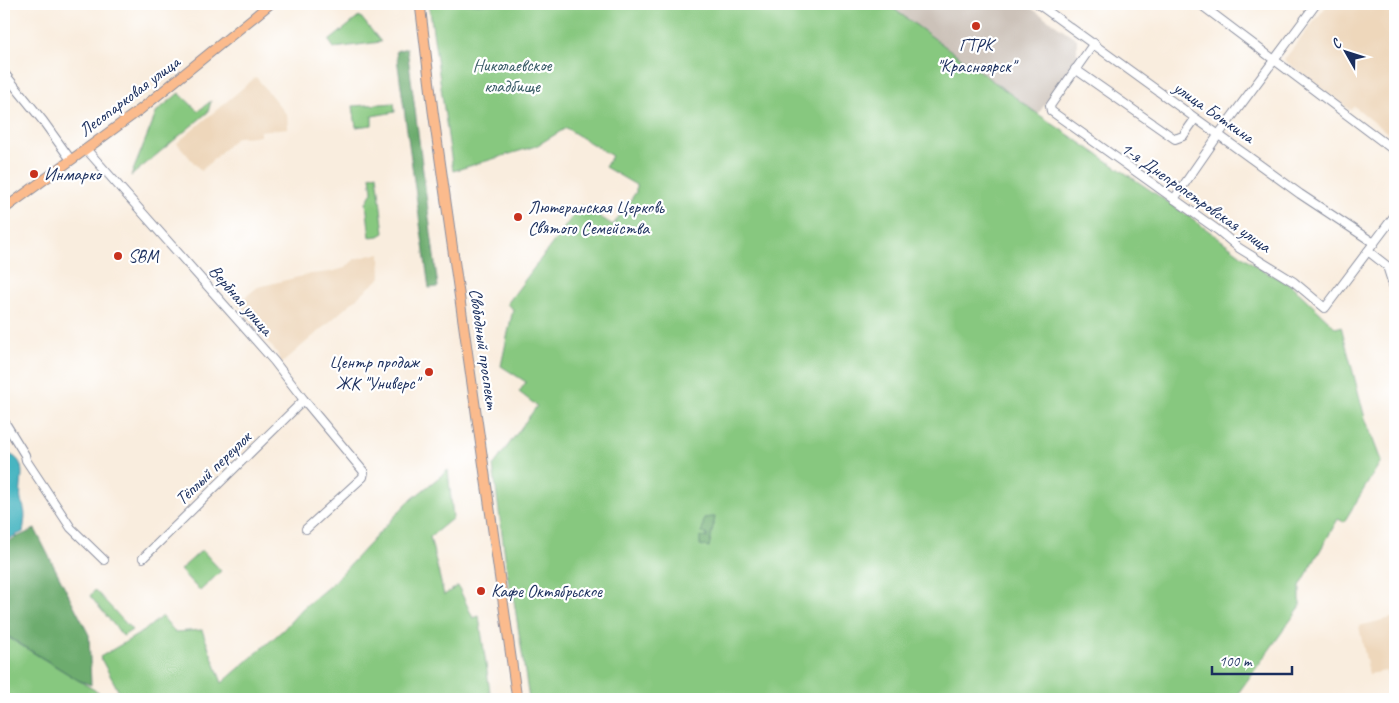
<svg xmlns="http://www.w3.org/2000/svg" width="1399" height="703" viewBox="0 0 1399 703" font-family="Caveat,sans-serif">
  <rect width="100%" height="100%" fill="#fff"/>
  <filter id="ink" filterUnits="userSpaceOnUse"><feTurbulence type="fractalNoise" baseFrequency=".02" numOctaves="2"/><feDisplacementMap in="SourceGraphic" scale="10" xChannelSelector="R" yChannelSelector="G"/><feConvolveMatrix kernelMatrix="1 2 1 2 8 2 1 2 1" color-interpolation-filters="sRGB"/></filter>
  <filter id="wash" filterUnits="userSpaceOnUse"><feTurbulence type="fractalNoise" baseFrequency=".0096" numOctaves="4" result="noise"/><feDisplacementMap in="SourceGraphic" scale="20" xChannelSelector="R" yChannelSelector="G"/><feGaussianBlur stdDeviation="1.12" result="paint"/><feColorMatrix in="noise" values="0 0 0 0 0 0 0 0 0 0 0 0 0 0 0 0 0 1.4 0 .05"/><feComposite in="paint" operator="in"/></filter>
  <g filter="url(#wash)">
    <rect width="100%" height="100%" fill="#f9edde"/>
    <g fill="#eed7bb">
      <path d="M 1328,4 L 1395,4 L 1395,128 L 1390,135 L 1354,106 L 1350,110 L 1284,60 Z"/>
      <path d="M 256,77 L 287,115 L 288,128 L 260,131 L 260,136 L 237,137 L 201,171 L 177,143 Z"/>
      <path d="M 380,253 L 381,277 L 281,364 L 277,353 L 236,304 L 258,287 L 311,274 L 331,272 L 345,268 L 355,259 Z"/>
      <path d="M 1395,617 L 1395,674 L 1387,676 L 1386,671 L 1369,674 L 1359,626 Z"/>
    </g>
    <path fill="#ccc2b9" d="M 887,4 L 1025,4 L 1077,39 L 1077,59 L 1038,114 Z"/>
    <g fill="#87c87f" stroke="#517c6e">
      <path d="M 429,4 L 887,4 L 1038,114 L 1190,217 L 1260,269 L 1291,285 L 1336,328 L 1341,326 L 1365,418 L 1381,461 L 1344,522 L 1338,519 L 1300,586 L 1300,607 L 1234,699 L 529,699 L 513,594 L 509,586 L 493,466 L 537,406 L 519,392 L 526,382 L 501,366 L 513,309 L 507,304 L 581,205 L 613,225 L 636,192 L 636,185 L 605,167 L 612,156 L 566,128 L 536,146 L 453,171 Z"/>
      <path d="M 360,16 L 381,42 L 334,48 L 329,41 Z"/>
      <path d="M 179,93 L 198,111 L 211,101 L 208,112 L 131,176 L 157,111 Z"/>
      <path d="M 394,103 L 395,112 L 372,116 L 372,125 L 356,127 L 353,106 Z"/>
      <path d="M 377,174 L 384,233 L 379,236 L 370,237 L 366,203 L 372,192 L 370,176 Z"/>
      <path d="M 448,470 L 453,518 L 430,537 L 444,595 L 458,586 L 473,618 L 479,616 L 491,699 L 123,699 L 100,657 L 144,631 L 162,616 L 175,632 L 202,630 L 222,683 L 283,630 L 303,608 L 333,583 L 407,503 Z"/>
      <path d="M 202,550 L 221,571 L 200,591 L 180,570 Z"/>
      <path d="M 95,590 L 132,630 L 123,636 L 90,596 Z"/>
      <path d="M 4,635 L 106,697 L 107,699 L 4,699 Z"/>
    </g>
    <g fill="#6dac6e" stroke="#446e66">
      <path d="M 407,48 L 438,287 L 429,288 L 396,51 Z"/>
      <path d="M 712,517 L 715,517 L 709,547 L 700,545 L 700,536 L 707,538 L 707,535 L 702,532 L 704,518 Z"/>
      <path d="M 35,529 L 89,635 L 91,685 L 78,680 L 4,634 L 4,543 Z"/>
    </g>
    <path fill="#47b5c1" stroke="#317290" d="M 4,453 C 32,458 18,483 21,501 C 22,504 24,506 24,509 C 26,515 24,525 23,532 L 4,541 Z"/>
  </g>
  <g filter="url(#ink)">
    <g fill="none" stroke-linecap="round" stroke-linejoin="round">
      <g stroke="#8a8e9e" stroke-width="10">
        <g id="minor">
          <path d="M 1038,4 L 1300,194 L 1374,243"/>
          <path d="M 1200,4 L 1395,151"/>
          <path d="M 1094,43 L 1050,106 L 1051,111 L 1219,231 L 1239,248 L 1294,282 L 1325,308 L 1395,215"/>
          <path d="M 1075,69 L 1175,139 L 1183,136 L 1195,119"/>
          <path d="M 4,73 L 43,121 L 71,160"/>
          <path d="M 86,149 L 274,361 L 304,400 L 364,472 L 363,477 L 306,529"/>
          <path d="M 1174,199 L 1219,134 L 1316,4"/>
          <path d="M 1368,251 L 1387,266 L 1395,291"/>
          <path d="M 4,421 L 25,455 L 26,460 L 71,528 L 104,560"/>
          <path d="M 143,558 L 304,400"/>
        </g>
      </g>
      <g stroke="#8a8e9e" stroke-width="11">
        <g id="major">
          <path d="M 420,4 L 433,111 L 517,699"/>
          <path d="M 4,209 L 141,109 L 270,4"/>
        </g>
      </g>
      <use href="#minor" stroke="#fff" stroke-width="8"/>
      <use href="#major" stroke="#fbbb8d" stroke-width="9"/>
    </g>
  </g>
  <g fill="#c8321e" stroke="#fff" stroke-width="2">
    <circle cx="976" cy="26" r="5"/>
    <circle cx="34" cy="174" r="5"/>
    <circle cx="518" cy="217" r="5"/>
    <circle cx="118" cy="256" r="5"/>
    <circle cx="429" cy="372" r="5"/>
    <circle cx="481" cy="591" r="5"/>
  </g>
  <g text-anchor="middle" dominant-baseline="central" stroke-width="4.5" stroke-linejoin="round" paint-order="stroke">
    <g font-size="18" fill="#1b2f5e" stroke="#fff" text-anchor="start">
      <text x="976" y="45" text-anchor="middle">ГТРК<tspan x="976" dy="21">"Красноярск"</tspan></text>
      <text x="44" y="174">Инмарко</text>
      <text x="528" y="207">Лютеранская Церковь<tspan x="528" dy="21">Святого Семейства</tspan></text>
      <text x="128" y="256">SBM</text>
      <text x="419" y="362" text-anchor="end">Центр продаж<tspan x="419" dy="21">ЖК "Универс"</tspan></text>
      <text x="491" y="591">Кафе Октябрьское</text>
    </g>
    <g font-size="18" fill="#3b5d68" stroke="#fff">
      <text x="512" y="65">Николаевское<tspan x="512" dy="21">кладбище</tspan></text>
    </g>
    <g font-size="18" fill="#1b2f5e" stroke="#fff">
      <text transform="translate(129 96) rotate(-37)">Лесопарковая улица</text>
      <text transform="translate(1214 112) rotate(35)">улица Боткина</text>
      <text transform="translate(1196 197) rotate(35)">1-я Днепропетровская улица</text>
      <text transform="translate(241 300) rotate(49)">Вербная улица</text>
      <text transform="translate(484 349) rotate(82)">Свободный проспект</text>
      <text transform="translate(213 468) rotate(-44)">Тёплый переулок</text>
    </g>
  </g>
  <rect width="1399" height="703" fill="none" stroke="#fff" stroke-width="20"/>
  <g transform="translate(1346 52) rotate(309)" stroke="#ffffff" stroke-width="4" paint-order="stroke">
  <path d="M0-4L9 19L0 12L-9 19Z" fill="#1b2f5e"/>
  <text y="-8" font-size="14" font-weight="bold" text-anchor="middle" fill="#1b2f5e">С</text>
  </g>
  <path d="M1212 666v8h80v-8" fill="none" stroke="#1b2f5e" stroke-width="2.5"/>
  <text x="1219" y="666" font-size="15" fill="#1b2f5e" stroke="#ffffff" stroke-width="4" paint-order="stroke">100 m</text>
</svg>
